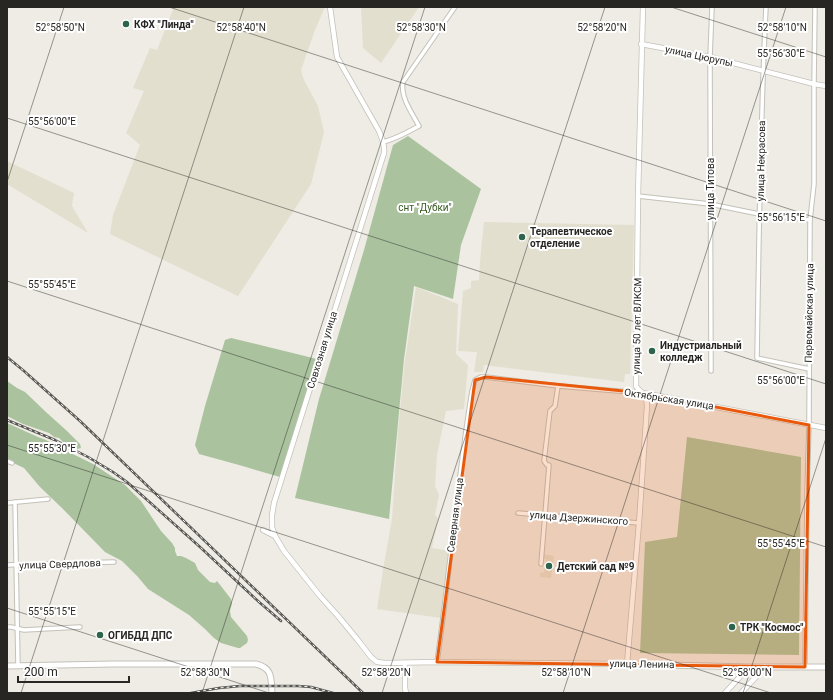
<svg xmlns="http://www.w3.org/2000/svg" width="833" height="700" viewBox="0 0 833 700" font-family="Roboto,sans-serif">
  <rect width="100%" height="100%" fill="#eeece4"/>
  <g fill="#e3dfcf">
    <path d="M 174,7 L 325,7 L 315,30 L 301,70 L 303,78 L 318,106 L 324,132 L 311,184 L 238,296 L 110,234 L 113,215 L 140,145 L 126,133 L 144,91 L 133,88 L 150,48 L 157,50 Z"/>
    <path d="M 361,7 L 419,7 L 381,63 L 363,48 Z"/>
    <path d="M 7,161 L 74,193 L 72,206 L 88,233 L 7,184 Z"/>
    <path d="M 484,222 L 634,225 L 630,374 L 625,374 L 624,382 L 484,365 L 483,372 L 474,372 L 477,352 L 458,351 L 463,291 L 471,288 L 471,281 L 479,280 L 480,261 Z"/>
    <path d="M 416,287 L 458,304 L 456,354 L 468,365 L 464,409 L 446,411 L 437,455 L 435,486 L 439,495 L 435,515 L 438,518 L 432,548 L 449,551 L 441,618 L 377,609 L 384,564 L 392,519 L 398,431 L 405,360 Z"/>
    <path d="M 543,554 L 554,556 L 551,578 L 540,577 L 540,572 L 544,573 L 546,559 L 542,559 Z"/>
  </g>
  <g fill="#aac39e">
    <path d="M 408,136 L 481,189 L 461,245 L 453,299 L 414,286 L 404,359 L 389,519 L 295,498 L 319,399 L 364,250 L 393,145 Z"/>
    <path d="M 231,338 L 317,359 L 280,477 L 239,465 L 199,454 L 195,445 L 205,406 L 225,340 Z"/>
    <path d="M 7,381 L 17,388 L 25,392 L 47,413 L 67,431 L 80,444 L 81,448 L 77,449 L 67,446 L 59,438 L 54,437 L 49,433 L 23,424 L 7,416 Z"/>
    <path d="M 7,423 L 38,437 L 46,440 L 64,450 L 79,457 L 93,464 L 125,485 L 141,501 L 161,531 L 172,543 L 175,548 L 175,551 L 177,556 L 181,556 L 186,558 L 195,563 L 198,570 L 210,582 L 215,583 L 217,581 L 231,599 L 232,603 L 230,611 L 231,617 L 247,636 L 248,640 L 247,643 L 240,648 L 238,648 L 221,643 L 214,638 L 205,629 L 189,615 L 148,589 L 138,577 L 122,561 L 105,552 L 62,508 L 40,487 L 24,468 L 7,460 Z"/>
    <path d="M 687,437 L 801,457 L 799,655 L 640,653 L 645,542 L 677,537 Z"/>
  </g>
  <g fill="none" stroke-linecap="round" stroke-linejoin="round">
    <g stroke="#c3c1b9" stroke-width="5.5">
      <g id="minor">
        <path d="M 766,7 C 760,124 759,241 757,358 L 809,369"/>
        <path d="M 383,142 C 396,139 408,132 419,126 C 412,113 400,97 403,82 L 455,7"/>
        <path d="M 638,196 L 710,204 L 759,214 L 810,220"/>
        <path d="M 711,371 L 710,57 L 712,7"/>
        <path d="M 7,461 L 12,463"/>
        <path d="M 15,502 L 18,666"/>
        <path d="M 7,503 L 48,499"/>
        <path d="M 518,513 L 639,523"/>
        <path d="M 541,564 L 549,465 L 547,465 L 544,461 L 550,411 L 555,406 L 558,386"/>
        <path d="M 7,565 L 114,562"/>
        <path d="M 7,627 L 11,627 L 24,630 L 80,627"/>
        <path d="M 437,662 C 450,572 457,481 472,391 L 475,380 L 481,377 L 486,377 L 558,386 L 642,393"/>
        <path d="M 805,667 L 807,492 L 809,425 L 810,220 L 814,184 L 814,84 L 815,7"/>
      </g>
    </g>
    <g stroke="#c3c1b9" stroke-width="6">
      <g id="tertiary">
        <path d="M 330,7 L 337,57 L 379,131 C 382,139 385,144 384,153 C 348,270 310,386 274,503 L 272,515 L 272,527 L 275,536 L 284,551 L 320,596 L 338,616 L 357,639 L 371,657 L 377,662 L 385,663 L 437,662 L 627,664 L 639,523 L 647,406 L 646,396 L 638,389 L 636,386 L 638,196 L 643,7"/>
        <path d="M 641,44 L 710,57 L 814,84 L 826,86"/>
        <path d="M 643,393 L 826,428"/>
        <path d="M 263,530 L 275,536"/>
        <path d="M 405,663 L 405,688 L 406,693"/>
        <path d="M 725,693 L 749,667"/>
        <path d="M 741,693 L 765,667"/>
      </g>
    </g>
    <g stroke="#c3c1b9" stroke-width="7">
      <g id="secondary">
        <path d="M 627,664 L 749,667 L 826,667"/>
        <path d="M 7,666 L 113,664 L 256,664 C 273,668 271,679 272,693"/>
      </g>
    </g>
    <use href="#minor" stroke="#fff" stroke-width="3.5"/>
    <use href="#tertiary" stroke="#fff" stroke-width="4.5"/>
    <use href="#secondary" stroke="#fff" stroke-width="5"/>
    <g stroke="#585753" stroke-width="2.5">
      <g id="rail">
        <path d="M 7,357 L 24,371 L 80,421 L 363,693"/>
        <path d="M 7,420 L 55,440 L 88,457 L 113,472 L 127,482 L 200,547 L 259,602 L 281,621"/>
        <path d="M 191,693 L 219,688 L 240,686 L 298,686 L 311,687 L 333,693"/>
      </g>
    </g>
    <use href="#rail" stroke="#fff" stroke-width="1" stroke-dasharray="3" stroke-linecap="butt"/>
  </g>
  <path fill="#e8590c" fill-opacity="0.2" stroke="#e8590c" stroke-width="3" stroke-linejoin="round" d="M 486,377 L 643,393 L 809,425 L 805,667 L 437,662 L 475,380 Z"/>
  <path fill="none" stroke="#272623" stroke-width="1" stroke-opacity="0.45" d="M 169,7 L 826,221M 671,7 L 826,57M 7,118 L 826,384M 7,182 L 64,7M 7,281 L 826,547M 7,445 L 771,693M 7,608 L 269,693M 21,693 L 244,7M 202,693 L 425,7M 382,693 L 605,7M 563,693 L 786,7M 743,693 L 826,438"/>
  <g fill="#2d644b" stroke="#fff" stroke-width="1.5">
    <circle cx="126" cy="24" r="4"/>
    <circle cx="522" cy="237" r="4"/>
    <circle cx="652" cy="351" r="4"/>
    <circle cx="549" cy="566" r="4"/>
    <circle cx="732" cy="627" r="4"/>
    <circle cx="100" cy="635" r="4"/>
  </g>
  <g text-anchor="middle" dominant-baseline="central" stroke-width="4" stroke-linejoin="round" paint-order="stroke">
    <g font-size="10" font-weight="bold" fill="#272623" stroke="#fff" text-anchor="start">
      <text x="134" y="24">КФХ "Линда"</text>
      <text x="530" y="231">Терапевтическое<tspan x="530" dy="12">отделение</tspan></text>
      <text x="660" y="345">Индустриальный<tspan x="660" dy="12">колледж</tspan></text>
      <text x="557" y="566">Детский сад №9</text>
      <text x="740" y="627">ТРК "Космос"</text>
      <text x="108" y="635">ОГИБДД ДПС</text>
    </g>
    <g font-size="10" fill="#272623" stroke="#fff">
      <text transform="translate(699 56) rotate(12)">улица Цюрупы</text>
      <text transform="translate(761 161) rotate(-89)">улица Некрасова</text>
      <text transform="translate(710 189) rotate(-90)">улица Титова</text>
      <text transform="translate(809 313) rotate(-89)">Первомайская улица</text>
      <text transform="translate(637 326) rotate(-89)">улица 50 лет ВЛКСМ</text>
      <text transform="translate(322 350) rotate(-73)">Совхозная улица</text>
      <text transform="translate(669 399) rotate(9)">Октябрьская улица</text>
      <text transform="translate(455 515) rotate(-83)">Северная улица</text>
      <text transform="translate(579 518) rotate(4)">улица Дзержинского</text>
      <text transform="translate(60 564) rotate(-2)">улица Свердлова</text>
      <text transform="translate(642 664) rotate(1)">улица Ленина</text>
    </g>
    <g font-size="10" fill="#375a21" stroke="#fff">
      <text x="425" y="207">снт "Дубки"</text>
    </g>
  </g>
  <g font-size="10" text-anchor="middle" fill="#272623" stroke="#fff" stroke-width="4" stroke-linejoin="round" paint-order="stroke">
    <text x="60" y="31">52°58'50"N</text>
    <text x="241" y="31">52°58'40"N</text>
    <text x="421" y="31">52°58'30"N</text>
    <text x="602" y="31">52°58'20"N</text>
    <text x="782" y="31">52°58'10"N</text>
    <text x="781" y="57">55°56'30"E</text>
    <text x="52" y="125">55°56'00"E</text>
    <text x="781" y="221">55°56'15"E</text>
    <text x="52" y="288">55°55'45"E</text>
    <text x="781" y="384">55°56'00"E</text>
    <text x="52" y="452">55°55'30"E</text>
    <text x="781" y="547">55°55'45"E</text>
    <text x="52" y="615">55°55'15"E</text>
    <text x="205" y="676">52°58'30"N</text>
    <text x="386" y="676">52°58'20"N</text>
    <text x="566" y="676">52°58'10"N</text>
    <text x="747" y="676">52°58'00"N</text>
  </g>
  <rect width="833" height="700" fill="none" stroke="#272623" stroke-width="16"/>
  <path d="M18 676v6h111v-6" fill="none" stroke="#272623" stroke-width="2"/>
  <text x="24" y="676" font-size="12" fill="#272623" stroke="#ffffff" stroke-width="3" paint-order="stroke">200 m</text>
</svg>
